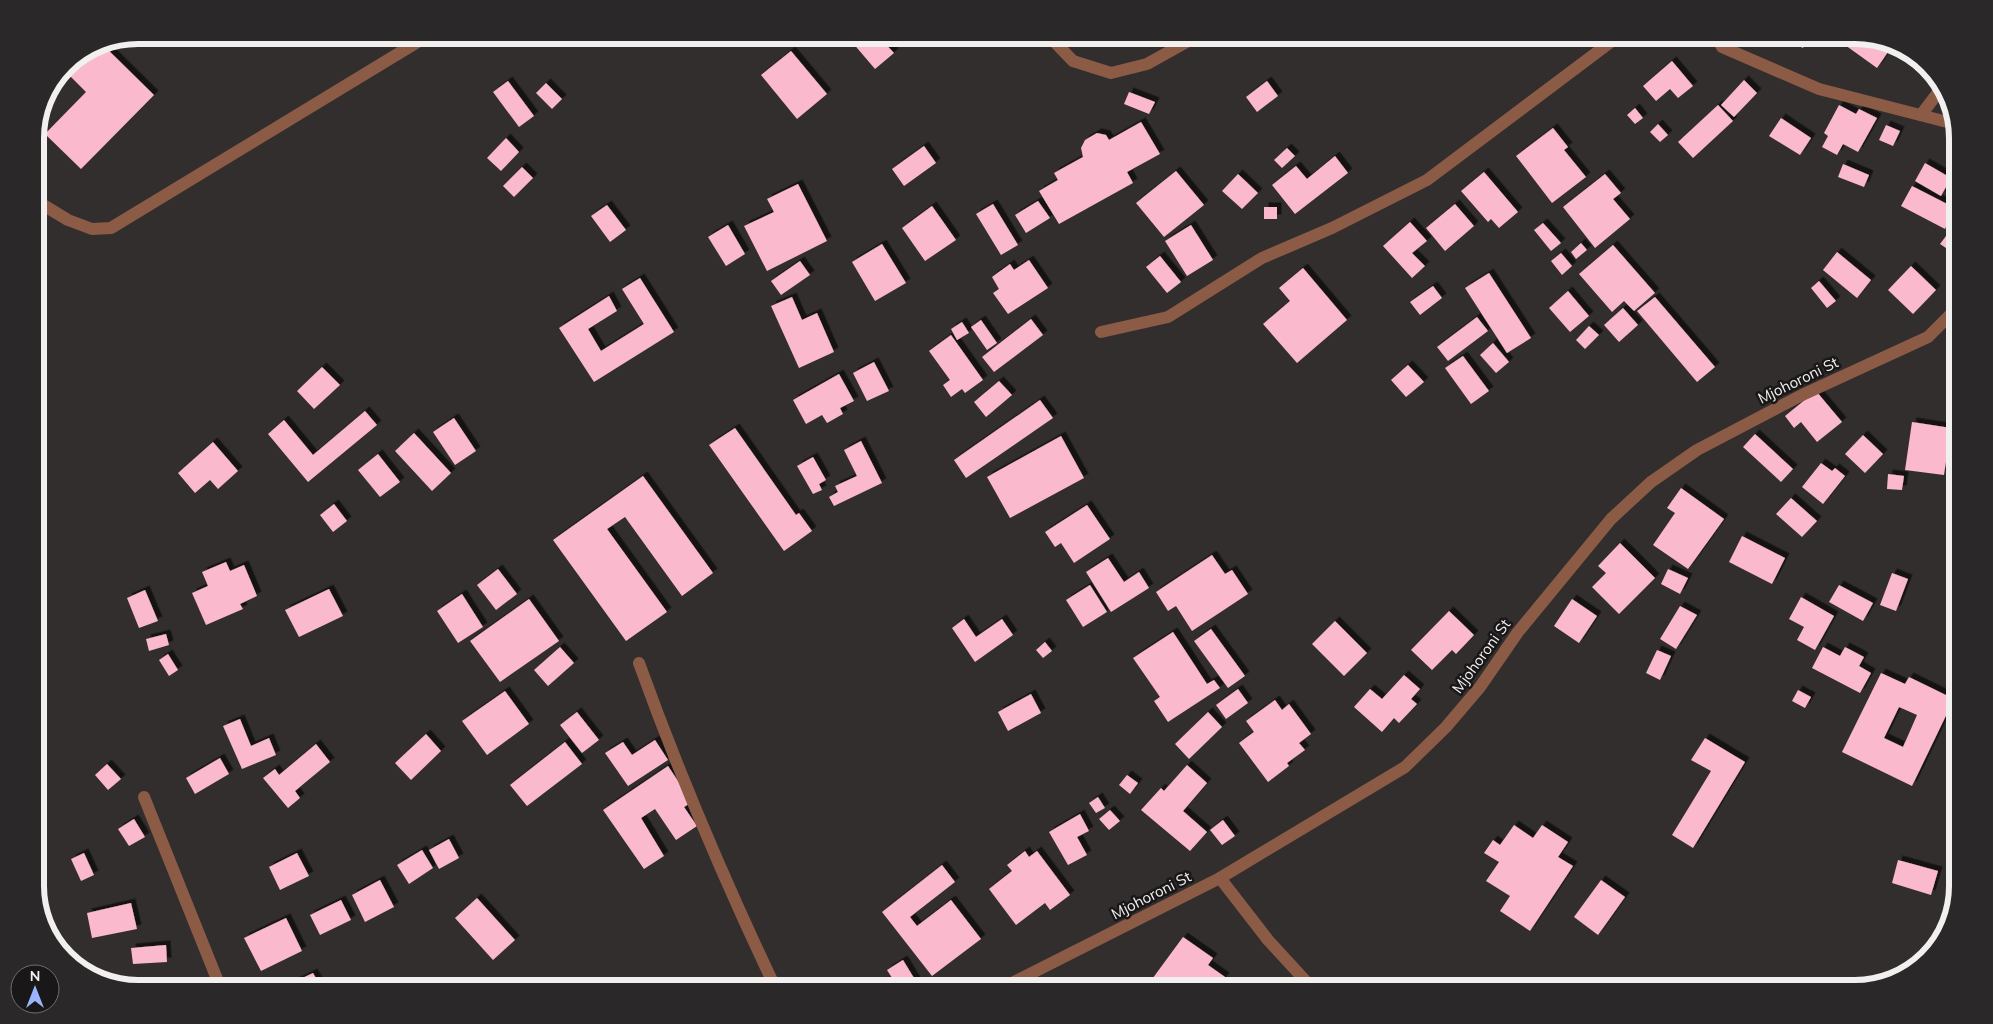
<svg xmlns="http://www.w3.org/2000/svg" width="1993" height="1024" viewBox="0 0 1993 1024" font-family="Mulish,sans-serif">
  <defs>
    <filter id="shadow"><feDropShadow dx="4.5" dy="-4.5" stdDeviation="0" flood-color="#0009"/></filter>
  </defs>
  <rect width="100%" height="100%" fill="#322e2e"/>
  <g fill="#fbb9cd" fill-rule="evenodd" filter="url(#shadow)">
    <path d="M 846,35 L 877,35 L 894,53 L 875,69 Z"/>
    <path d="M 1777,35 L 1809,35 L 1803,48 Z"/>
    <path d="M 1841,35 L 1856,35 L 1877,40 L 1890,49 L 1877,68 L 1838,40 Z"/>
    <path d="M 100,42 L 154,95 L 81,169 L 45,134 L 86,92 L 63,69 L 72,60 Z"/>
    <path d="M 791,51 L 827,94 L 797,119 L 761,75 Z"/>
    <path d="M 1672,61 L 1693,86 L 1678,98 L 1670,89 L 1656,101 L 1643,86 Z"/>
    <path d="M 1744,80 L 1757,93 L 1734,117 L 1721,105 Z"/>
    <path d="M 508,81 L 534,116 L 519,127 L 493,92 Z"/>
    <path d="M 1267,81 L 1278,96 L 1257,112 L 1246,97 Z"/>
    <path d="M 546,83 L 562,99 L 552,109 L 536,93 Z"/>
    <path d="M 1129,92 L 1155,102 L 1149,114 L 1124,104 Z"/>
    <path d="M 1718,105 L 1733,121 L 1693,158 L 1678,142 Z"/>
    <path d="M 1839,105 L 1856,114 L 1859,109 L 1877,118 L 1858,152 L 1843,144 L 1837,155 L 1822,147 L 1828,136 L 1824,133 Z"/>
    <path d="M 1635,108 L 1643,118 L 1635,124 L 1627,115 Z"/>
    <path d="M 1781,118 L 1811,138 L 1800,155 L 1769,136 Z"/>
    <path d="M 1141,122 L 1160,154 L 1127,172 L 1133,183 L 1059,224 L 1039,191 L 1058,180 L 1054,173 L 1083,157 L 1081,148 L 1085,140 L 1097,133 L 1106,135 L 1109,140 Z"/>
    <path d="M 1658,124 L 1668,135 L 1660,142 L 1650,132 Z"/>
    <path d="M 1886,125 L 1900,131 L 1893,146 L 1879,140 Z"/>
    <path d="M 1553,128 L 1568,147 L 1564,150 L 1586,177 L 1552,203 L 1516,156 Z"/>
    <path d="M 506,138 L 519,152 L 501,171 L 487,158 Z"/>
    <path d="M 924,146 L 936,163 L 904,186 L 892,169 Z"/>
    <path d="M 1287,148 L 1295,156 L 1282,168 L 1274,160 Z"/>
    <path d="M 1335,156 L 1348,173 L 1295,214 L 1272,185 L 1296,166 L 1307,179 Z"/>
    <path d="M 1925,163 L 1951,178 L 1941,196 L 1915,181 Z"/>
    <path d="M 1843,164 L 1869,175 L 1864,187 L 1838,177 Z"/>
    <path d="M 522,167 L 533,178 L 514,197 L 503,186 Z"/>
    <path d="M 1176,171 L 1204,205 L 1164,237 L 1136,203 Z"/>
    <path d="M 1484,172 L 1518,212 L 1499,228 L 1491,219 L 1488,222 L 1461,191 Z"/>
    <path d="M 1238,174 L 1258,193 L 1242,209 L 1222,191 Z"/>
    <path d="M 1605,174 L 1621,193 L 1613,199 L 1630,219 L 1595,248 L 1563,207 Z"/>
    <path d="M 798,184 L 827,241 L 767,271 L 744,226 L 774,212 L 767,199 Z"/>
    <path d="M 1912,186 L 1955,208 L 1945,229 L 1901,206 Z"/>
    <path d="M 1038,201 L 1050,218 L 1026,233 L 1015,215 Z"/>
    <path d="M 993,204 L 1018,245 L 1001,255 L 976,214 Z"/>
    <path d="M 1455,204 L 1474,226 L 1445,251 L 1426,228 Z"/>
    <path d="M 607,205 L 626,230 L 610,242 L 591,216 Z"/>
    <path d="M 932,206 L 956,240 L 925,261 L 902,228 Z"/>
    <rect x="1264" y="207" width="13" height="12"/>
    <path d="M 1958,220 L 1958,256 L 1940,244 Z"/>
    <path d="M 1410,222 L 1427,241 L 1412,253 L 1425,266 L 1412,278 L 1383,246 Z"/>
    <path d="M 1543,223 L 1561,243 L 1551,251 L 1534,230 Z"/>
    <path d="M 728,225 L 745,254 L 726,266 L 708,237 Z"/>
    <path d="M 1191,225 L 1213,260 L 1187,276 L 1165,241 Z"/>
    <path d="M 1581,243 L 1587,250 L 1576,259 L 1571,252 Z"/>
    <path d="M 882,244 L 906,283 L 875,301 L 852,262 Z"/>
    <path d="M 1613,245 L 1655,293 L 1634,311 L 1624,301 L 1612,312 L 1579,274 Z"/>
    <path d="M 1837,252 L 1871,280 L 1857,298 L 1823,270 Z"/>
    <path d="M 1561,253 L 1572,266 L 1562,275 L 1551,261 Z"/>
    <path d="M 1160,256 L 1181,282 L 1167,293 L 1146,267 Z"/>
    <path d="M 1029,260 L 1048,288 L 1008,314 L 993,293 L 999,289 L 992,277 L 1010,264 L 1014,270 Z"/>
    <path d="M 800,261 L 810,275 L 781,295 L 771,281 Z"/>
    <path d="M 1911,266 L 1936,290 L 1913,314 L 1888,290 Z"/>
    <path d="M 1303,268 L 1347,320 L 1297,363 L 1263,324 L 1290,301 L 1279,288 Z"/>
    <path d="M 1489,273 L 1531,338 L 1507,353 L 1465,288 Z"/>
    <path d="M 640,278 L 674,332 L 594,382 L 559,328 L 609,296 L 617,311 L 588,329 L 601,351 L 644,324 L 622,289 Z"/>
    <path d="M 1819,281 L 1836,301 L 1827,308 L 1811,288 Z"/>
    <path d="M 1433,286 L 1442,298 L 1420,315 L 1410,302 Z"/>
    <path d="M 1568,291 L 1589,316 L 1570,332 L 1549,308 Z"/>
    <path d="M 792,297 L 802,320 L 817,313 L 834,352 L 799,368 L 771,306 Z"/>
    <path d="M 1655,297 L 1715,367 L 1697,382 L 1637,311 Z"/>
    <path d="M 1623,308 L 1638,325 L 1619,342 L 1604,325 Z"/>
    <path d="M 1477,317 L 1488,331 L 1448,361 L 1437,347 Z"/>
    <path d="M 1031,319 L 1043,335 L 994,372 L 982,357 Z"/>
    <path d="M 981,320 L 997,343 L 987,350 L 971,327 Z"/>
    <path d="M 962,322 L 969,333 L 957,340 L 951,329 Z"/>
    <path d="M 1589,326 L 1599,335 L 1585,349 L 1576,340 Z"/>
    <path d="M 951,335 L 983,380 L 965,393 L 962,389 L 951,397 L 943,385 L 950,380 L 929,351 Z"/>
    <path d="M 1493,343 L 1509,362 L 1496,373 L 1480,355 Z"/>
    <path d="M 1463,356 L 1489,391 L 1471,404 L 1445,368 Z"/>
    <path d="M 874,362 L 889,391 L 867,401 L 853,373 Z"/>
    <path d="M 1408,365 L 1424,382 L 1406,397 L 1391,380 Z"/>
    <path d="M 322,367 L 340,385 L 314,409 L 297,391 Z"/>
    <path d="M 839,374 L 854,401 L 840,408 L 843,414 L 827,423 L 822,415 L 806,424 L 793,400 Z"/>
    <path d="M 999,381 L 1012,395 L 986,417 L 974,402 Z"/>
    <path d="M 1816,391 L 1842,422 L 1817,442 L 1801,422 L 1794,428 L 1785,416 Z"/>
    <path d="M 1040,400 L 1053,418 L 966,478 L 954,460 Z"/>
    <path d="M 365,411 L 377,425 L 308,482 L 268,434 L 284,420 L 313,455 Z"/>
    <path d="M 454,418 L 476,451 L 455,465 L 433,432 Z"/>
    <path d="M 1912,422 L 1951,428 L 1944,475 L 1905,470 Z"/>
    <path d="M 735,428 L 796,515 L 799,513 L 812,531 L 784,551 L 709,445 Z"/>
    <path d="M 414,433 L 451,473 L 432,491 L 395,451 Z"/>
    <path d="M 1755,434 L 1793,469 L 1781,482 L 1743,447 Z"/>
    <path d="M 1863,435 L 1883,454 L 1865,473 L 1845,454 Z"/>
    <path d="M 1061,436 L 1084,478 L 1010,518 L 987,477 Z"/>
    <path d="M 861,441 L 882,483 L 834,506 L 829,497 L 838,492 L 835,486 L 857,476 L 844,450 Z"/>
    <path d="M 213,442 L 238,471 L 218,489 L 210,480 L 195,493 L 178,473 Z"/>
    <path d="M 378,454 L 400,482 L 380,497 L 358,470 Z"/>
    <path d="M 813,457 L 826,480 L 819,484 L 822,490 L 813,494 L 797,466 Z"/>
    <path d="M 1958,459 L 1958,482 L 1950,479 Z"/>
    <path d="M 1821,463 L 1832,471 L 1835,468 L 1845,476 L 1823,504 L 1802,487 Z"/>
    <path d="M 1888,474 L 1904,476 L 1902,490 L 1887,489 Z"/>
    <path d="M 643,476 L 713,573 L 682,596 L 625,517 L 607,529 L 667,612 L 626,641 L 553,540 Z"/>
    <path d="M 1681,488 L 1724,519 L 1688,569 L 1653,545 L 1675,513 L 1667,508 Z"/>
    <path d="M 1791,498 L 1817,521 L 1802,537 L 1776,514 Z"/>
    <path d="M 334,504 L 347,521 L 333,532 L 320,515 Z"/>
    <path d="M 1087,505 L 1110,539 L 1074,563 L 1061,543 L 1055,547 L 1045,532 Z"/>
    <path d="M 1742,536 L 1785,558 L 1772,584 L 1729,562 Z"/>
    <path d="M 1620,543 L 1655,578 L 1619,614 L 1592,587 L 1606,573 L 1598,566 Z"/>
    <path d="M 1212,555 L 1225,574 L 1232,570 L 1248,594 L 1192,631 L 1176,606 L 1168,611 L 1156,592 Z"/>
    <path d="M 1108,558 L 1124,582 L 1139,572 L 1149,588 L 1111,612 L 1086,572 Z"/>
    <path d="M 226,562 L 230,571 L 244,565 L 257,596 L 240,604 L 243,609 L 206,625 L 192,593 L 208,586 L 202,572 Z"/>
    <path d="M 498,569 L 517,594 L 496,610 L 477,585 Z"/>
    <path d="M 1668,569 L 1688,578 L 1680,594 L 1661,584 Z"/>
    <path d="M 1892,573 L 1908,579 L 1896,611 L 1880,605 Z"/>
    <path d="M 1090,585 L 1107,612 L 1083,627 L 1066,600 Z"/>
    <path d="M 1839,585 L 1873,603 L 1863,621 L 1829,602 Z"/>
    <path d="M 329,589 L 343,616 L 299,637 L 285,610 Z"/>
    <path d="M 145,590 L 158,621 L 139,628 L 127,598 Z"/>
    <path d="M 462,594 L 483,627 L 458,643 L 437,611 Z"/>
    <path d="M 1801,597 L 1834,616 L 1815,650 L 1797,640 L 1804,627 L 1789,619 Z"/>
    <path d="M 529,599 L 559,641 L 500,682 L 470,641 Z"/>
    <path d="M 1572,599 L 1597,616 L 1579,643 L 1554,626 Z"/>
    <path d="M 1680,606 L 1697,615 L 1676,649 L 1660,639 Z"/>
    <path d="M 1449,611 L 1474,635 L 1456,654 L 1452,650 L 1432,670 L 1411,650 Z"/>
    <path d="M 964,619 L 976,637 L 1002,619 L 1013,635 L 975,662 L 952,628 Z"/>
    <path d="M 1335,621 L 1367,653 L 1344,676 L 1312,644 Z"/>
    <path d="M 1211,629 L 1245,676 L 1228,688 L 1194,641 Z"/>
    <path d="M 1173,632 L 1207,684 L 1214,680 L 1220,688 L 1168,722 L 1154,701 L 1160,697 L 1133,658 Z"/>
    <path d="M 166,634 L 169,645 L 149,651 L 146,639 Z"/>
    <path d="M 1045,642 L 1052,651 L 1043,658 L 1036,650 Z"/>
    <path d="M 560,647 L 574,663 L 548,686 L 534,670 Z"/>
    <path d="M 1823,647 L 1840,656 L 1845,647 L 1864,657 L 1859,666 L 1871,673 L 1860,693 L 1812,668 Z"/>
    <path d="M 1657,650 L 1671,656 L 1660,680 L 1646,673 Z"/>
    <path d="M 168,654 L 178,670 L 169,676 L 159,660 Z"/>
    <path d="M 1881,673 L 1905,684 L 1909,677 L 1954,699 L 1912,786 L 1842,752 ZM 1899,707 L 1917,715 L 1903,747 L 1884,738 Z"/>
    <path d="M 1404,675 L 1420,689 L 1411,699 L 1417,704 L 1399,723 L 1394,718 L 1382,732 L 1354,707 L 1370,689 L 1382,699 Z"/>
    <path d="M 1238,689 L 1248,703 L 1226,719 L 1216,705 Z"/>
    <path d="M 1798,690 L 1811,697 L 1805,708 L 1792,701 Z"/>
    <path d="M 505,691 L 529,724 L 487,755 L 462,721 Z"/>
    <path d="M 1031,694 L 1041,713 L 1008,731 L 998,712 Z"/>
    <path d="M 1275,700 L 1282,710 L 1289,704 L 1311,734 L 1299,743 L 1305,750 L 1287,763 L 1289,766 L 1268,782 L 1239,743 L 1254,732 L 1246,721 Z"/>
    <path d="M 577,712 L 599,740 L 582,753 L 560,725 Z"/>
    <path d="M 1208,712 L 1222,727 L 1189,759 L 1175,744 Z"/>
    <path d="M 240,719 L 251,746 L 269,738 L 276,755 L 242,769 L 223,726 Z"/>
    <path d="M 426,734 L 441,751 L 411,780 L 395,763 Z"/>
    <path d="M 1705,738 L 1745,762 L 1693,848 L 1672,835 L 1711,771 L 1691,760 Z"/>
    <path d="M 655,740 L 668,760 L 628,786 L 605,753 L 623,742 L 632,755 Z"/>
    <path d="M 565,742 L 582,764 L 527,806 L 510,785 Z"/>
    <path d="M 316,744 L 330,762 L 295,791 L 300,798 L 288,808 L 263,778 L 275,769 L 279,775 Z"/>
    <path d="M 220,758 L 229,774 L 195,794 L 186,778 Z"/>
    <path d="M 107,764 L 121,779 L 108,790 L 95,775 Z"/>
    <path d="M 1187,765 L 1207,783 L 1183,811 L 1207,832 L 1190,851 L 1141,810 L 1161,788 L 1164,791 Z"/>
    <path d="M 668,766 L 692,802 L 684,807 L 697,826 L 676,840 L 655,809 L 641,818 L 664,856 L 644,869 L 603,810 Z"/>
    <path d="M 1127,775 L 1138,783 L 1130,794 L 1119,785 Z"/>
    <path d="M 1098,797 L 1105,808 L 1096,813 L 1089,803 Z"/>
    <path d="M 1110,810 L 1120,821 L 1109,830 L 1099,819 Z"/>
    <path d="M 1080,814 L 1089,831 L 1077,837 L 1087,855 L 1068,865 L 1049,832 Z"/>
    <path d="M 134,819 L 145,837 L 129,846 L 118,829 Z"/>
    <path d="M 1223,820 L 1235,836 L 1222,845 L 1210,830 Z"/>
    <path d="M 1514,825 L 1533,838 L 1542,825 L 1568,842 L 1558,857 L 1573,866 L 1530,931 L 1500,911 L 1510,896 L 1486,881 L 1499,862 L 1484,853 L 1493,840 L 1500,845 Z"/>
    <path d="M 449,839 L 459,858 L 439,869 L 429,850 Z"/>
    <path d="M 422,850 L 433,868 L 409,884 L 397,865 Z"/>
    <path d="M 1025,851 L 1029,857 L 1037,851 L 1070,895 L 1050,910 L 1045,903 L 1016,925 L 989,889 L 1012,871 L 1007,865 Z"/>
    <path d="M 84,853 L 94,875 L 81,881 L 71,859 Z"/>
    <path d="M 297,853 L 309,876 L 280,890 L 269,867 Z"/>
    <path d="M 1898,860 L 1938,871 L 1931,895 L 1892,883 Z"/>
    <path d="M 942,865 L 955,882 L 910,917 L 917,926 L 951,900 L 981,939 L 932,976 L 882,912 Z"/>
    <path d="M 380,880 L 394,907 L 365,922 L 352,895 Z"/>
    <path d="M 1601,880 L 1625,897 L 1598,935 L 1574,917 Z"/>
    <path d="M 477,898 L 515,940 L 493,960 L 455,918 Z"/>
    <path d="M 341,900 L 351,920 L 320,935 L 310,915 Z"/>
    <path d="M 131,903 L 137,929 L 92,938 L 87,913 Z"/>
    <path d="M 286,918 L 302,951 L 261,971 L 244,938 Z"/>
    <path d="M 1183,937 L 1213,958 L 1208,965 L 1225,977 L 1216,989 L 1152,989 L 1147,986 Z"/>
    <path d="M 166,945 L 167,962 L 133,964 L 131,948 Z"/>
    <path d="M 903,960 L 917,983 L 907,989 L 899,989 L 887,970 Z"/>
    <path d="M 313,973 L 322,989 L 296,989 L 292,983 Z"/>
    <path d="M 1020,975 L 1034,988 L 1006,989 Z"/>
  </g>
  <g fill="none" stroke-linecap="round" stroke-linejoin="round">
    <g stroke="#8c5b46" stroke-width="12">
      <path d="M 1048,35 L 1073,61 L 1111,73 L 1147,64 L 1199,35"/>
      <path d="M 1715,35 L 1722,47 L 1819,89 L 1955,124"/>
      <path d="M 1921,115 L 1943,86"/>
      <path d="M 35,200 L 68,220 L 92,229 L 111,228 L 429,35"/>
      <path d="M 1101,332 L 1168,317 L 1262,258 L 1332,228 L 1427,180 L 1620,35"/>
      <path d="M 639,663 C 679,774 725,882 776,989"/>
      <path d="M 144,797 L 221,989"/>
      <path d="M 1220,878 L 1268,940 L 1313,989"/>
      <path d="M 1000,989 L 1220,878 L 1405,767 L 1446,727 L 1480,687 L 1518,632 L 1611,519 L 1651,482 L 1697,450 L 1802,395 L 1928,337 L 1958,307"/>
    </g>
  </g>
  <g text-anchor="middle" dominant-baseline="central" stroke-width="5" stroke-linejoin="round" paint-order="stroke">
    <g font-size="15" fill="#f2efef" stroke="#191717">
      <text transform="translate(1798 380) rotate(-26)">Mjohoroni St</text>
      <text transform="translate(1481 656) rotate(-54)">Mjohoroni St</text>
      <text transform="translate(1151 895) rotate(-27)">Mjohoroni St</text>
    </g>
  </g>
  <path d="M0 0H1993V1024H0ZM138 44H1855A94 94 0 0 1 1949 138V886A94 94 0 0 1 1855 980H138A94 94 0 0 1 44 886V138A94 94 0 0 1 138 44Z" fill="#2a2828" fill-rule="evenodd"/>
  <path fill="none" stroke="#f2efef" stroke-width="6" d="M138 44H1855A94 94 0 0 1 1949 138V886A94 94 0 0 1 1855 980H138A94 94 0 0 1 44 886V138A94 94 0 0 1 138 44Z"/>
  <g transform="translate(35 989)"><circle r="24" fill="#191717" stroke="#706d6d"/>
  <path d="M0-4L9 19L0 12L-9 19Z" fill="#9ab5fd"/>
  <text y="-8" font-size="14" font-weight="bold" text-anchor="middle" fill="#f2efef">N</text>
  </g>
</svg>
